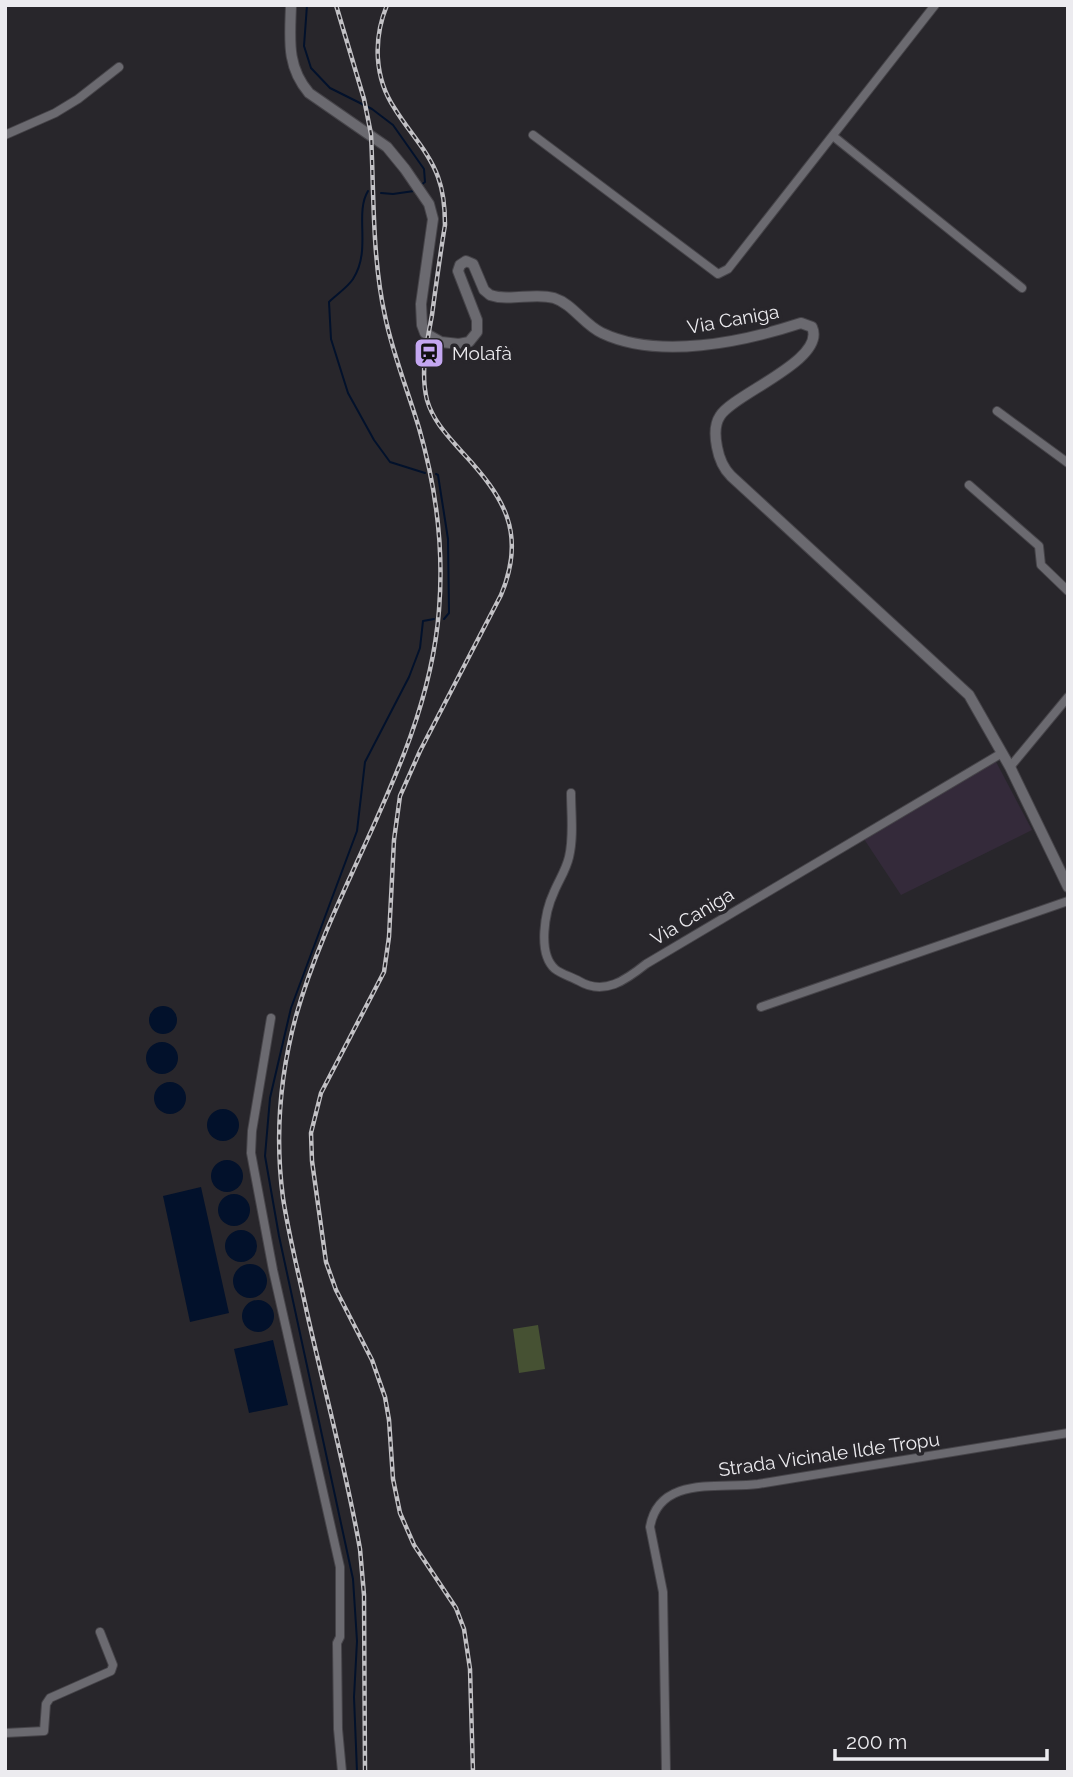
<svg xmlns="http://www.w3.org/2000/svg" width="1073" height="1777" viewBox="0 0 1073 1777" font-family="Raleway,sans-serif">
  <rect width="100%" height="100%" fill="#28262b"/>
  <path fill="#342a3a" d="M 993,756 L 1032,830 L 901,895 L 864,839 Z"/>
  <path fill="#465133" d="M 538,1325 L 545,1369 L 519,1373 L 513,1329 Z"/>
  <g fill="#02112b">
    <circle cx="163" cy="1020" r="14"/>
    <circle cx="162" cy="1058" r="16"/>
    <circle cx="170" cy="1098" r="16"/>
    <circle cx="223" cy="1125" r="16"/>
    <circle cx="227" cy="1176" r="16"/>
    <path d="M 201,1187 L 229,1313 L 190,1322 L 163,1196 Z"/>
    <circle cx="234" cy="1210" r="16"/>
    <circle cx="241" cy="1246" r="16"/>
    <circle cx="250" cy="1281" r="17"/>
    <circle cx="258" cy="1316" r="16"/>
    <path d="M 273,1340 L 288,1405 L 249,1413 L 234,1349 Z"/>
  </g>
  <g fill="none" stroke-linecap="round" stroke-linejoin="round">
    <g stroke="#02112b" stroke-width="2">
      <path d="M 307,5 L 304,46 L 311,68 L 330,88 L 372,109 L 393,125 L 424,169 L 425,182 L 421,185"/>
      <path d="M 368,191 C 354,214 372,250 353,279 C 348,287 336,295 329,302 L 331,339 L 348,393 L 374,440 L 390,462 L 425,473"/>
      <path d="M 381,193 L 393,194 L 414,191"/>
      <path d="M 436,474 L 438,475 L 448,539 L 449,613 L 444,619"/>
      <path d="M 357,1772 L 354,1697 L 357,1641 L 353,1579 L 279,1236 L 265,1156 L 270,1098 L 291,1008 L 357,831 L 365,762 L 409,677 L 420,648 L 423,621 L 434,619"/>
    </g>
    <g stroke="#464449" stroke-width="10">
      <g id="minor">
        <path d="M 5,135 L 55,113 L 78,99 L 119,67"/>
        <path d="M 533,135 L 718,274 L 728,269 L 935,5"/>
        <path d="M 833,136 L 1022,288"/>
        <path d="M 997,411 L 1068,463"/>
        <path d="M 969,485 L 1039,546 L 1041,565 L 1068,591"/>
        <path d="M 1010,767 L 1068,697"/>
        <path d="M 571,793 C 571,814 574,836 569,857 C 566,870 559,880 554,892 C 545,911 537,953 555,969 C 561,974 572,977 579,981 C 604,996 626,980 646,964 L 1002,753"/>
        <path d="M 761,1007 L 1068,901"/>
        <path d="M 271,1018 L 252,1131 L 251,1153 L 273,1270 L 340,1567 L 340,1637 L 337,1643 L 338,1729 L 342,1772"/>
        <path d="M 5,1733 L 44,1731 L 46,1704 L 50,1698 L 111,1671 L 113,1665 L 100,1632"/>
        <path d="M 666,1772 L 663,1592 L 650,1527 C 659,1475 720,1489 758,1484 L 1068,1433"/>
      </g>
    </g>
    <g stroke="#464449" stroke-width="12">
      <path id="tertiary" d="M 291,5 C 290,39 286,66 309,93 L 387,147 L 405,169 L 429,204 L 433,219 L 421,304 L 422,325 L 425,333 L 441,342 L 459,344 L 469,342 L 477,332 L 477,320 L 458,271 L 460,265 L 466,261 L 473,264 L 484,290 L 490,295 C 510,302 534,292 554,298 C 573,304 584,325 602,333 C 659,360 743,342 801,323 L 812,327 C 827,360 733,394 720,416 C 714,425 715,437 717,447 C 719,458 723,468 731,476 L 969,695 L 1010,767 L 1068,887"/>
    </g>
    <use href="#minor" stroke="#6b6a70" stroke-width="8"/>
    <use href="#tertiary" stroke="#6b6a70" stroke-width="10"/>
    <g stroke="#c2c1c5" stroke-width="4.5">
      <g id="rail">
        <path d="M 336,5 L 364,99 L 371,134 C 374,194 372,257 385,316 C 393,355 408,391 419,428 C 436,487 444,549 439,610 C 428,756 335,878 296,1016 C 280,1075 275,1138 283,1198 C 289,1237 299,1275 307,1313 C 325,1392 346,1470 360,1549 L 364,1595 L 365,1772"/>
        <path d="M 387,5 C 373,39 374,78 395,109 C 409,132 429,152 438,177 C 444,193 445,209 445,225 C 440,255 436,285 432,315 C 427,342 420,372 427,400 C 433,421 448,436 462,452 C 504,497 527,533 501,595 L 420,751 L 400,796 L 394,840 L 389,937 L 384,972 L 321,1093 L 311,1133 L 312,1161 L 326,1262 L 336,1290 L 372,1360 L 385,1397 L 389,1420 L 393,1479 L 400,1513 L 414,1545 L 456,1608 L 464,1629 L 470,1669 L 473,1772"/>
      </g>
    </g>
    <use href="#rail" stroke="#28262b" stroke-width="2" stroke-dasharray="5" stroke-linecap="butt"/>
  </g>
  <defs>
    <g id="station-square" transform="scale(1.575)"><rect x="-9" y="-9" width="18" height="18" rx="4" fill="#c4a7f1" stroke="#28262b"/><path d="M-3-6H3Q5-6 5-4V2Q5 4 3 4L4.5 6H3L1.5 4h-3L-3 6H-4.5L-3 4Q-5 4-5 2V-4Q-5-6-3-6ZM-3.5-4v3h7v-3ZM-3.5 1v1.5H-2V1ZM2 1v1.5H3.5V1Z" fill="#111"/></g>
  </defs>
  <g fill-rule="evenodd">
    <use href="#station-square" x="429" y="353"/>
  </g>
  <g text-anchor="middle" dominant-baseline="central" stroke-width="7" stroke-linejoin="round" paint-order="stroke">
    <g font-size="19" fill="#ecebef" stroke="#28262b">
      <text transform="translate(733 319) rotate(-10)">Via Caniga</text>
      <text transform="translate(692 916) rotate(-31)">Via Caniga</text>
      <text transform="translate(829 1454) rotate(-8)">Strada Vicinale Ilde Tropu</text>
    </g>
    <g font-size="19" fill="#ecebef" stroke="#28262b" text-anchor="start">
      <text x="452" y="353">Molafà</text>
    </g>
  </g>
  <rect width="1073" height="1777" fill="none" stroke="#ecebef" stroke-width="14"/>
  <path d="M835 1749v10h212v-10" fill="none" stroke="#ecebef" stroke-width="3.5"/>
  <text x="846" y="1749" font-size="21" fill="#ecebef" stroke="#28262b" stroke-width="5" paint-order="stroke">200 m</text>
</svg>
